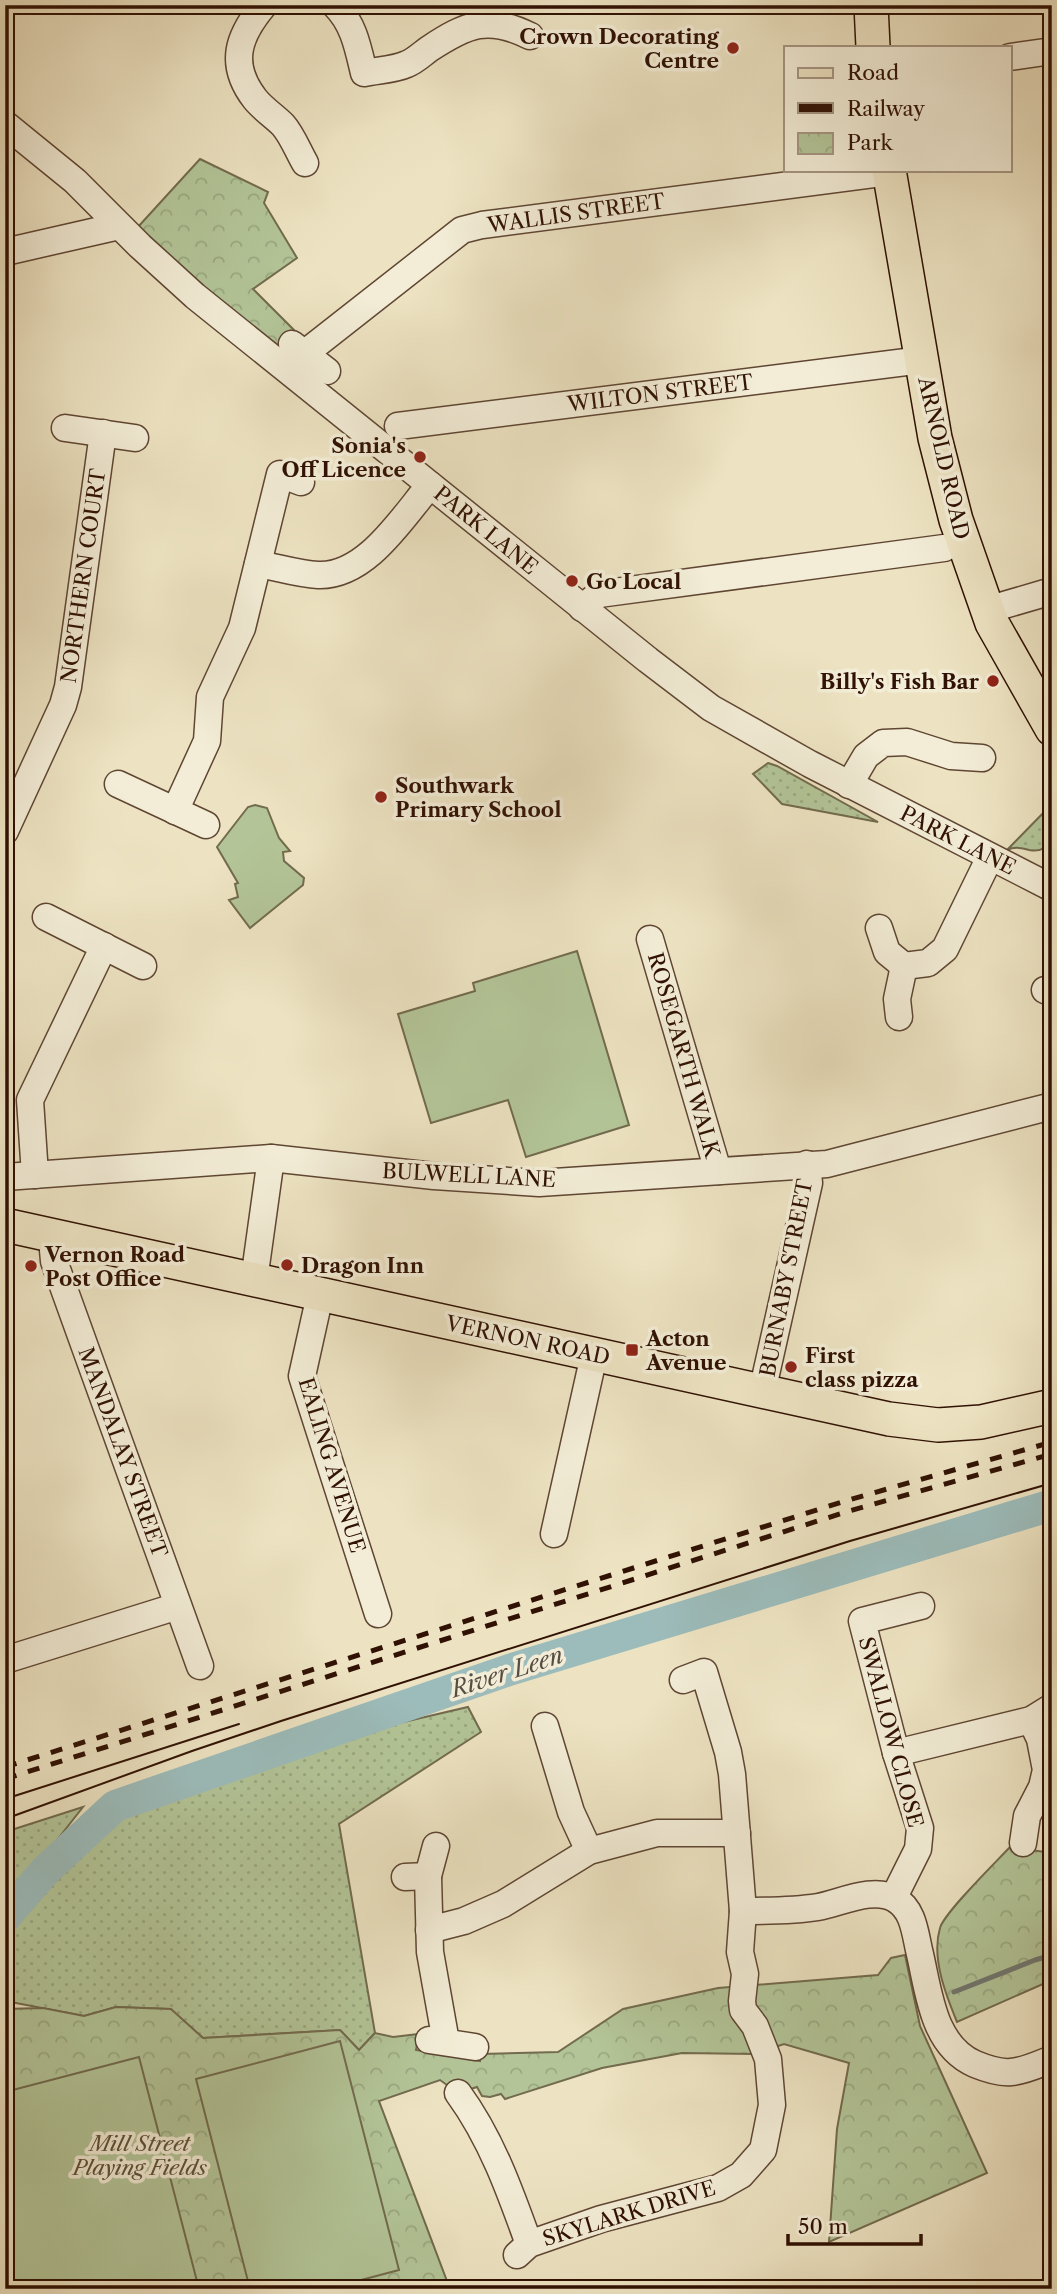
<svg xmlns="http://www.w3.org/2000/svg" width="1057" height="2294" viewBox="0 0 1057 2294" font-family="'Libre Caslon Text',serif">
  <defs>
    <pattern id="grass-dots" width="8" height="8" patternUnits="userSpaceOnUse" patternTransform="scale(1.75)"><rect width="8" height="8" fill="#b3c598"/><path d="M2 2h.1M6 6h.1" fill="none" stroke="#9aa881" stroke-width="1.8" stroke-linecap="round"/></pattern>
    <pattern id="park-crowns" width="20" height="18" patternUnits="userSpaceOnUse" patternTransform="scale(1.75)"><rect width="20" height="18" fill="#b3c598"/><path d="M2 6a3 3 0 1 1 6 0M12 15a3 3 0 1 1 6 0" fill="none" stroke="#9aa881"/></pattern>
  </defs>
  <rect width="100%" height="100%" fill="#ede3c2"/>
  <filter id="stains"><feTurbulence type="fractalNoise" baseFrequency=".00286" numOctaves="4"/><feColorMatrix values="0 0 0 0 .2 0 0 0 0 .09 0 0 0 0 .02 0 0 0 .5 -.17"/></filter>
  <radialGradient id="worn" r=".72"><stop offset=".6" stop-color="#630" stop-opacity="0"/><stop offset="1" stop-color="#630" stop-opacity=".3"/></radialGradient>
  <g fill="url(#grass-dots)" stroke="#726b4e" stroke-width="2">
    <path d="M 768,763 L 777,766 L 878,822 L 782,804 L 753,774 Z"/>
    <path d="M 1052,804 C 1052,825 1057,855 1029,850 C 1021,848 1015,846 1007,850 Z"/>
    <path d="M 468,1707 L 481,1732 L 339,1824 L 375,2033 L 359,2050 L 340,2030 L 203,2038 L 170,2009 L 116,2007 L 84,2016 L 5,2001 L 5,1926 L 113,1803 L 305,1745 Z"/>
    <path d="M 83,1807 L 5,1906 L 5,1832 Z"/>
  </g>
  <g fill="url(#park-crowns)" stroke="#726b4e" stroke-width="2">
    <path d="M 200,159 L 268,192 L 264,203 L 297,258 L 253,289 L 296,332 L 279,346 L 199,288 L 137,228 Z"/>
    <path d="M 1010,1847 L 1052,1853 L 1052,1980 L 957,2022 C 946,1995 931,1958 940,1928 C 944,1913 996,1862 1010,1847 Z"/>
    <path d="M 905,1955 L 920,2026 L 987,2173 L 829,2242 L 837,2129 L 849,2063 L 784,2044 L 754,2054 L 682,2053 L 602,2068 L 505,2099 L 501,2094 L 490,2097 L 482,2096 L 477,2087 L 458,2093 L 440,2080 L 379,2101 L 450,2289 L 5,2289 L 5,2009 L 43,2008 L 84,2016 L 116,2007 L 171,2009 L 203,2038 L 340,2030 L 359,2050 L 375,2033 L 393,2037 L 419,2034 L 416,2050 L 480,2061 L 481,2054 L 558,2052 L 623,2009 L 718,1988 L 878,1975 L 891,1958 Z"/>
  </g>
  <g fill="#b3c598" stroke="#726b4e" stroke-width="2">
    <path d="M 255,805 L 267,808 L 279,838 L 290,851 L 283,852 L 284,861 L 304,878 L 303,885 L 250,928 L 229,900 L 238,897 L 235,884 L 238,883 L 217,847 L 248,807 Z"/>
    <path d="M 577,951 L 629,1125 L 526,1157 L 508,1100 L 431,1123 L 398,1014 L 475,991 L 473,983 Z"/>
    <path d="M 340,2041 L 399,2270 L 327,2289 L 250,2289 L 196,2079 Z"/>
    <path d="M 139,2057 L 199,2289 L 5,2289 L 5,2092 Z"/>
  </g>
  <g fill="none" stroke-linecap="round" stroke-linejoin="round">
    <path stroke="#717871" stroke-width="5" d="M 954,1992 L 1035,1960 L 1052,1955"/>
    <path stroke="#9cbcbb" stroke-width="32" d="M 5,1917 L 45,1871 L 115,1806 L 509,1670 L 1052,1505"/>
    <g stroke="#5f4633" stroke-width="29">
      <g id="minor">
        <path d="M 264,5 C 238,36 228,64 255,99 C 263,109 274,116 283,125 C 292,135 298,151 305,163"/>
        <path d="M 335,5 C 354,24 358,48 364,73 C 377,70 394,70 407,64 C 415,61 422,54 429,49 C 467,24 488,15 530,36"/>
        <path d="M 1010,57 L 1052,51"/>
        <path d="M 5,124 L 75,181 L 140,246 L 195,296 L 648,660 L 711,708 L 810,764 L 1052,888"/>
        <path d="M 5,252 L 119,226"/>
        <path d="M 292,344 L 327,371"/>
        <path d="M 304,354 L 462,230 L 482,225 L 889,172"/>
        <path d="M 398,426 L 922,360"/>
        <path d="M 65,428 L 135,438"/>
        <path d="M 258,564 C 277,567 298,574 318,575 C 366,577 402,518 430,485"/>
        <path d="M 582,608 L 599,594 L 944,548"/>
        <path d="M 987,610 L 1052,591"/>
        <path d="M 118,784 L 206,825"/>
        <path d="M 849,785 L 866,756 L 883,743 L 907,742 L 951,756 L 982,758"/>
        <path d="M 175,811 L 207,741 L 210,697 L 242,628 L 280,474 L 301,482"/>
        <path d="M 5,831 L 63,705 L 68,687 L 103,433"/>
        <path d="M 46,917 L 143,966"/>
        <path d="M 879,928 L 887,952 L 904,966 L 928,963 L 945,949 L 990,857"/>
        <path d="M 650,939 L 718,1171"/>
        <path d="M 1045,990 L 1052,993"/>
        <path d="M 899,1017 L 897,999 L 904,966"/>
        <path d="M 35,1175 L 30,1100 L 104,946"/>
        <path d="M 5,1177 L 271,1158 L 434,1176 L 539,1183 L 827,1164 L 1052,1106"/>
        <path d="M 56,1236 L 53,1250 L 54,1261 L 200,1666"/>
        <path d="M 254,1280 L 271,1158"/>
        <path d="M 320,1295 L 302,1376 L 378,1614"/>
        <path d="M 762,1392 L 809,1183 L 807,1164"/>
        <path d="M 554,1534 L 594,1355"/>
        <path d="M 5,1660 L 178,1606"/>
        <path d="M 545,1726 L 571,1812 L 589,1851"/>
        <path d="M 896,1753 L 1031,1720 L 1052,1707"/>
        <path d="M 1023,1843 L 1027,1816 L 1042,1787 L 1046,1770 L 1040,1739 L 1031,1720"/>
        <path d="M 428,1876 L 430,1952 L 446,2042"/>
        <path d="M 405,1877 L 428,1876 L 436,1846"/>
        <path d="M 894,1897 L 918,1849 L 920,1828 L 896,1753 L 862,1621 L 921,1606"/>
        <path d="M 743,1911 C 768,1911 793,1911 818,1907 C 840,1903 874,1886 895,1899 C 913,1909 915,1932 919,1950 C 929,1991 932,2045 975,2064 C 987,2069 999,2073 1011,2072 C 1025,2071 1039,2064 1052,2059"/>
        <path d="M 429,1930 L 464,1921 L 503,1904 L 589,1851 L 657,1833 L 737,1833"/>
        <path d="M 429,2040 L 475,2047"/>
        <path d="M 458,2093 C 491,2138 510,2191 529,2244"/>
        <path d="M 517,2255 L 529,2244 L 601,2219 L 718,2188 L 741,2175 L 763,2150 L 772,2105 L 768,2059 L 755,2026 L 743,2010 L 742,2001 L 745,1974 L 740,1952 L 743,1911 L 732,1774 L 728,1752 L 704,1672 L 683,1680"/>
      </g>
    </g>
    <g stroke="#301103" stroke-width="36">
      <g id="major">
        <path d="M 871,5 L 873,47"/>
        <path d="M 889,170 L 935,438 L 956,520 L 992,623 L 1052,729"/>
        <path d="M 5,1225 L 889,1419 L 938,1425 L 981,1422 L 1052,1406"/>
      </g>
    </g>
    <use href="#minor" stroke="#f3edd7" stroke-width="26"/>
    <use href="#major" stroke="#ede3c2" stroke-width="33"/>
    <g stroke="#301103" stroke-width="2">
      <path d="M 5,1799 L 239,1724"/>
      <path d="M 5,1819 L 192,1751 L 281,1721 L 850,1541 L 1052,1483"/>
    </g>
    <g stroke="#301103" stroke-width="5" stroke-dasharray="12 12" stroke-linecap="butt">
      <path d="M 5,1767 L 845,1501 L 1052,1442"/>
      <path d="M 5,1779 L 849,1511 L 1052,1454"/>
    </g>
  </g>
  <g fill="#8f2418" stroke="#f3edd7" stroke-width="2.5">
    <circle cx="733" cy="48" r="7"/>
    <circle cx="420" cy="457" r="7"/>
    <circle cx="572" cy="581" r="7"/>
    <circle cx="993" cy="681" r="7"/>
    <circle cx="381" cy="797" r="7"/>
    <circle cx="287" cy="1265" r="7"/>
    <circle cx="31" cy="1266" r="7"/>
    <rect x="625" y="1343" width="14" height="14" rx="3.5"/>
    <circle cx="791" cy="1367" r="7"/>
  </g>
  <g text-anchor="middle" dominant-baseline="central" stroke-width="7" stroke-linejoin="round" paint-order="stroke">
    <g font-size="21" font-weight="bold" fill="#301103" stroke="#f3edd7" text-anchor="start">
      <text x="719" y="36" text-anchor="end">Crown Decorating<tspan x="719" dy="24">Centre</tspan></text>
      <text x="406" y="445" text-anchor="end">Sonia's<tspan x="406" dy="24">Off Licence</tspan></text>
      <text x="586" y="581">Go Local</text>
      <text x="979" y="681" text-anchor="end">Billy's Fish Bar</text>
      <text x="395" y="785">Southwark<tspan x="395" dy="24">Primary School</tspan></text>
      <text x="45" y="1254">Vernon Road<tspan x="45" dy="24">Post Office</tspan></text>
      <text x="301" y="1265">Dragon Inn</text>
      <text x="646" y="1338">Acton<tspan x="646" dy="24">Avenue</tspan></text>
      <text x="805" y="1355">First<tspan x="805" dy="24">class pizza</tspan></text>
    </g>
    <g font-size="21" fill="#301103" stroke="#f3edd7">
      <text transform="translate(576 213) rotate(-8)">WALLIS STREET</text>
      <text transform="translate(660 393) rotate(-7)">WILTON STREET</text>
      <text transform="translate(944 458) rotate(77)">ARNOLD ROAD</text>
      <text transform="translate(486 530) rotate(39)">PARK LANE</text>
      <text transform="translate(83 576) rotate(-82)">NORTHERN COURT</text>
      <text transform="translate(958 840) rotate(27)">PARK LANE</text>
      <text transform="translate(684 1055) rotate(74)">ROSEGARTH WALK</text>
      <text transform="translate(469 1175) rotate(3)">BULWELL LANE</text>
      <text transform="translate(786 1278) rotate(-79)">BURNABY STREET</text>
      <text transform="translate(528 1340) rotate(12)">VERNON ROAD</text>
      <text transform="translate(123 1452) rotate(70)">MANDALAY STREET</text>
      <text transform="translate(332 1465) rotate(73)">EALING AVENUE</text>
      <text transform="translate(891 1732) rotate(75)">SWALLOW CLOSE</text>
      <text transform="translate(629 2213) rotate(-17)">SKYLARK DRIVE</text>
    </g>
    <g font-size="21" font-style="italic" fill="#5e5037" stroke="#f3edd7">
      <text x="140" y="2143">Mill Street<tspan x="140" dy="24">Playing Fields</tspan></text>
    </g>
    <g font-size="23" font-style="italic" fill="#564d43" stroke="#f3edd7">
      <text transform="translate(507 1672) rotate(-18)">River Leen</text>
    </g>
  </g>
  <rect width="1057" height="2294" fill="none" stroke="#ede3c2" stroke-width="28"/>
  <rect x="7" y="7" width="1043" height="2280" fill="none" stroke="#301103" stroke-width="3.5"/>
  <rect x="14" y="14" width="1029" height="2266" fill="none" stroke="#301103" stroke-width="2"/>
  <rect x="784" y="46" width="228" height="126" fill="#f3edd7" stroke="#a59582" stroke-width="2"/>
  <rect x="798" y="68" width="35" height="10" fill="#ede3c2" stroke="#a59582" stroke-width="2"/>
  <text x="847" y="80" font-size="21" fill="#301103">Road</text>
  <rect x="798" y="103" width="35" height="10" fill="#301103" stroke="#a59582" stroke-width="2"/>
  <text x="847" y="116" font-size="21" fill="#301103">Railway</text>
  <rect x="798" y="133" width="35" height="21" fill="url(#park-crowns)" stroke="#a59582" stroke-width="2"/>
  <text x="847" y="150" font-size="21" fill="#301103">Park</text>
  <path d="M788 2234v10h133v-10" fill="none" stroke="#301103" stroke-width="3.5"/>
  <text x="798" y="2234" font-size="21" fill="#301103" stroke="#f3edd7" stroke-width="5" paint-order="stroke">50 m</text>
  <rect width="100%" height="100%" filter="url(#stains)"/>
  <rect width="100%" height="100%" fill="url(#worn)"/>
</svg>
